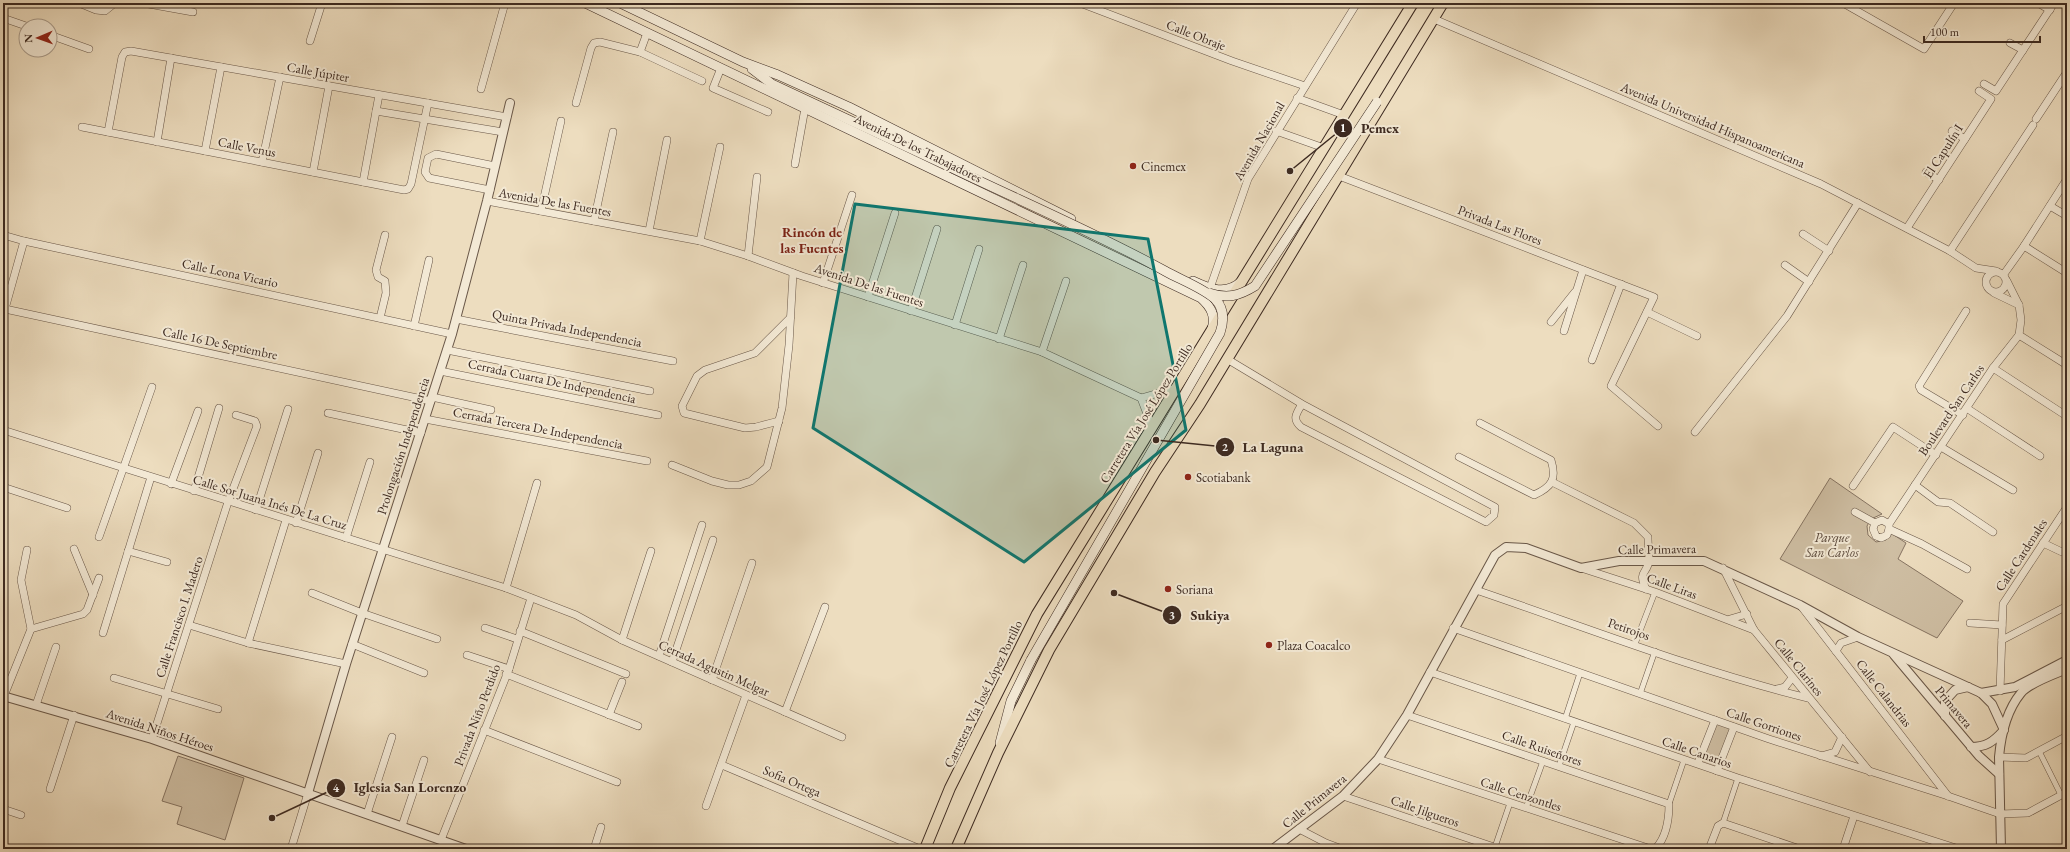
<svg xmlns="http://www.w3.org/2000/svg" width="2070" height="852" viewBox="0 0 2070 852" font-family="'EB Garamond',serif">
  <rect width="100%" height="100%" fill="#edddbf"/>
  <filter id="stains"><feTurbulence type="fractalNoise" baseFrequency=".005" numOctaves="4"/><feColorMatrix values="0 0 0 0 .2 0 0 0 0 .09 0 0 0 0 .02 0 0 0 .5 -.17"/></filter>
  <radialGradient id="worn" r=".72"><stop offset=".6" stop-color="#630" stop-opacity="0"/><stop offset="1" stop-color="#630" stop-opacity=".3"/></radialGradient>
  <g fill="#cfbfa4" stroke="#867462">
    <path d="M 1830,478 L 1882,514 L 1871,519 L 1867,526 L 1868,535 L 1876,542 L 1886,540 L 1891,533 L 1906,543 L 1898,559 L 1963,601 L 1937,638 L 1780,559 Z"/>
    <path d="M 1715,720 L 1734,727 L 1717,771 L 1698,763 Z"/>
    <path d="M 178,756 L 244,778 L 225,840 L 177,824 L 182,807 L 162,801 Z"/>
  </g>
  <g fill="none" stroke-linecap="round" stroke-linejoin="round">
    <g stroke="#695748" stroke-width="6">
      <g id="pedestrian">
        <path d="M 1635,644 L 1655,592"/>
        <path d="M 1640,694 L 1655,651"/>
        <path d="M 1565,719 L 1580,673"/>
        <path d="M 2039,751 L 2061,795"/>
        <path d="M 1559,766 L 1574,722"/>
        <path d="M 1669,804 L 1684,760"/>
        <path d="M 1526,808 L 1543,761"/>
        <path d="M 1723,823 L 1738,778"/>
        <path d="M 1495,847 L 1510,803"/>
      </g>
    </g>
    <g stroke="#695748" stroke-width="8">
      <g id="minor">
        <path d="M 79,3 L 96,10 L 105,11 L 115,3"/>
        <path d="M 143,3 L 193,12"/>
        <path d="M 1080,3 L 1232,61 L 1305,86"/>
        <path d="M 1843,3 L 1924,49 L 1954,3"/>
        <path d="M 2038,3 L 2050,10"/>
        <path d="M 3,18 L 26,26"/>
        <path d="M 1434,19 L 1821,184 L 1950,251 L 1976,268 L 1996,271"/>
        <path d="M 50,35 L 89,49"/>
        <path d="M 310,41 L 322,3"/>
        <path d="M 2010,43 L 2023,50"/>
        <path d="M 640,52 L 647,33"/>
        <path d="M 721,68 L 713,88 L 768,112"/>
        <path d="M 1984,84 L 1996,91 L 2054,3"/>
        <path d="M 481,89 L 505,3"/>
        <path d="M 1297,98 L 1344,115"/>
        <path d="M 576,103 L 591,48 L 594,43 L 600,42 L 640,52 L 702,81"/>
        <path d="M 376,111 L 503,132"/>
        <path d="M 2036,119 L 2067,72"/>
        <path d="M 82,127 L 404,190 L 408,189 L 411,184 L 428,103"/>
        <path d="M 1276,131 L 1324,148"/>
        <path d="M 1952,131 L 1965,139"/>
        <path d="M 108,132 L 122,57 L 125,52 L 131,51 L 507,117"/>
        <path d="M 157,142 L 171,58"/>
        <path d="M 205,151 L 221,67"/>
        <path d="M 262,162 L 280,77"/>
        <path d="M 795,164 L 805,108"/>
        <path d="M 313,172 L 329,86"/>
        <path d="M 1926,172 L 1939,180"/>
        <path d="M 1339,176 L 1654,297 L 1611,386 L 1658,426"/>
        <path d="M 363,182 L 379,95"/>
        <path d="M 490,190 L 429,178 L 425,172 L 428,158 L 436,154 L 495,166"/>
        <path d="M 487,201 L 700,241 L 748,256 L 802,276 L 1042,352 L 1141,398 L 1176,388"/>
        <path d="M 2050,206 L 2067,216"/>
        <path d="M 541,211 L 561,121"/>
        <path d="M 594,221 L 613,132"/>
        <path d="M 1907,228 L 1991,99 L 1979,91"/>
        <path d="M 649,231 L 667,140"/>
        <path d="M 1803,234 L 1829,251"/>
        <path d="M 3,235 L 24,241 L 452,334"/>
        <path d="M 700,241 L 720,147"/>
        <path d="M 2024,246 L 2067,273"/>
        <path d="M 1950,251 L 2033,125"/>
        <path d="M 748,256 L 757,177"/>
        <path d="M 1785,265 L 1809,282"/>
        <circle cx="1996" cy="282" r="10"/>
        <path d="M 2004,274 L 2024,246 L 2067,179"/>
        <path d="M 823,283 L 852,195"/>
        <path d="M 1209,291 L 1248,179 L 1357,3"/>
        <path d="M 1994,293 L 2019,305"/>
        <path d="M 868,297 L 895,213"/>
        <path d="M 5,309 L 431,401"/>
        <path d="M 911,311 L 937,229"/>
        <path d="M 1647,312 L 1697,336"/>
        <path d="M 3,316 L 24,241"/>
        <path d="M 380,318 L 386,293 L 385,281 L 378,277 L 376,270 L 385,235"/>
        <path d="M 456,319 L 673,361"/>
        <path d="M 1551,322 L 1575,292"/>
        <path d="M 955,325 L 979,249"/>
        <path d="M 414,326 L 429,260"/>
        <path d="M 1564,331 L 1583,270"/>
        <path d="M 2019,335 L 2067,365"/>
        <path d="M 999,339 L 1023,265"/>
        <path d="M 447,350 L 650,391"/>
        <path d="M 1042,352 L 1066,281"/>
        <path d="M 1227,359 L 1302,404 C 1296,414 1292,419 1301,427 L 1486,522 L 1494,515 L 1495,507 L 1302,404"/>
        <path d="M 1592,360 L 1621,284"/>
        <path d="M 1993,368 L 2065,415"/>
        <path d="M 440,371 L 658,415"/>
        <path d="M 432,397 L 491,410"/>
        <path d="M 1141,398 L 1152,427"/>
        <path d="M 1968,409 L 2040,456"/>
        <path d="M 328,413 L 421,433"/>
        <path d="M 1963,415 L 1921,390 L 1919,386 L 1966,311"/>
        <path d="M 425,419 L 647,461"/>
        <path d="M 779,421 L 756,427 L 745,428 L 684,413 L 682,406 L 697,376 L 705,370 L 755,353 L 790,318"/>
        <path d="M 3,430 L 506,588 L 576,615 L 622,640 L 842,737"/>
        <path d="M 1695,432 L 1787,316 L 1858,203"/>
        <path d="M 1941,447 L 2013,490"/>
        <path d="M 1459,457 L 1534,495 C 1552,487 1557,479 1551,460 L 1480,423"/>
        <path d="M 672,465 L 712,481 L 728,485 L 739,485 L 751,481 L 767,467 L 782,408 L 789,345 L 793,273"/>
        <path d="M 1552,482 L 1634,523 L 1648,537 C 1648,545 1649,552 1649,560 C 1648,574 1637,570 1646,589"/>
        <path d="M 171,484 L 198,411"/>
        <path d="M 1915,485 L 1938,502 L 1950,503 L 1993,532"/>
        <path d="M 1853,486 L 1893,427 L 1936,455"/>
        <path d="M 3,487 L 67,508"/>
        <path d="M 194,491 L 219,408"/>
        <path d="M 256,510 L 288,409"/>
        <path d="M 1855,512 L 1875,523"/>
        <path d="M 296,523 L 318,453"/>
        <path d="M 1889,524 L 1882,520 L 1875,523 L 1873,529 L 1876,536 L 1881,538 L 1887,535 L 1889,529 L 1889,524 L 1993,368 L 2019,335 L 2021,320 L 2019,305 L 2007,281"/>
        <path d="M 1889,529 L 1922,544 L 1967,569"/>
        <path d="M 99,537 L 152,387"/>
        <path d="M 346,538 L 370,462"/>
        <path d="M 2043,543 L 2062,552 L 2067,550"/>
        <path d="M 74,549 L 93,595"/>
        <path d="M 128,551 L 167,562"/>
        <path d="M 1581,568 L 1655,592 L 1754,630"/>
        <path d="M 1723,568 L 1754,630 L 1870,772"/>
        <path d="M 506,588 L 537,483"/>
        <path d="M 1476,590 C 1585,627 1697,671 1808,698"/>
        <path d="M 312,593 L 362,613 L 437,639"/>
        <path d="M 1801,606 L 1948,796"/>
        <path d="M 1730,619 L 1747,614"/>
        <path d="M 1970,623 L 2002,625"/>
        <path d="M 189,625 L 248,643 L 346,664"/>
        <path d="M 485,628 L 517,639"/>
        <path d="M 1453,628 L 1769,739 L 1948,796 L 2000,814 L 2028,813 L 2067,792"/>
        <path d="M 31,629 L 83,614 L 87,610 L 99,578"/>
        <path d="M 520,631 L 626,674"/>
        <path d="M 103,633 L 151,477"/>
        <path d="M 622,640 L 651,551"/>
        <path d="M 2002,640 L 2067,606"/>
        <path d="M 248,643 L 286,520"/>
        <path d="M 352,644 L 424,673"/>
        <path d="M 1836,651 L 1841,643 L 1858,637"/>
        <path d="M 467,655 L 509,669"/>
        <path d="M 659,656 L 702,525"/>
        <path d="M 672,662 L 713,540"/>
        <path d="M 1430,672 L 1738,778 L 1959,849"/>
        <path d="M 506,674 L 638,726"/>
        <path d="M 114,678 L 218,709"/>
        <path d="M 712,680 L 752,563"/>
        <path d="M 1777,689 L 1785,687 L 1792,678"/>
        <path d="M 2000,691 L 2003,604 L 2067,507"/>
        <path d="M 4,696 L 31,629 L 21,580 L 27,550"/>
        <path d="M 36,705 L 56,647"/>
        <path d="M 785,712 L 825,607"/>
        <path d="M 609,715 L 622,682"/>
        <path d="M 484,730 L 617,782"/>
        <path d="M 152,739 L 228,502 L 257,426 L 255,421 L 236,415"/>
        <path d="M 1821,756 L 1835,752 L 1842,737"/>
        <path d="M 1999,757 L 2026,758 L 2067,736"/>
        <path d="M 1378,759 L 1648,848 L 1656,848 C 1667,836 1669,819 1669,804 L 1407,715"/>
        <path d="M 1698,763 L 1715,720"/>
        <path d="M 722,765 L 920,849"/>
        <path d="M 1717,771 L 1734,727"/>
        <path d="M 50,789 L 74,715"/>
        <path d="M 1343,796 L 1500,849"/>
        <path d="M 706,806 L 746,695"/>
        <path d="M 3,809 L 21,815"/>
        <path d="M 367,814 L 392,737"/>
        <path d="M 402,826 L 424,760"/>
        <path d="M 1299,829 L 1326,843 L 1342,849"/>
        <path d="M 441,840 L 509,669 L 531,598"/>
        <path d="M 291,849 L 308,793"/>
        <path d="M 594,849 L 601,827"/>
        <path d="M 1709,849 L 1718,826 L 1723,823 L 1800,849"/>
        <path d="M 1843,849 L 1854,816"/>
        <path d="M 2064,849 L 2067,847"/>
      </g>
    </g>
    <g stroke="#695748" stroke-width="10">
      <g id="tertiary">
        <path d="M 1894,655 L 1979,756 L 1999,774"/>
        <path d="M 1981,693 L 2015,687 L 2067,660"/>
        <path d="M 3,696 L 152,739 L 466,849"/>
        <path d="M 1945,716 L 1945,701 L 1955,690 L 1968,687"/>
        <path d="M 1971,747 C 1986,747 1993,742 2003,731"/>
        <path d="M 308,793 L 346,664 L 452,334 L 487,201 L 510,103"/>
        <path d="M 1273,849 L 1343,796 L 1378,759 L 1407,715 L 1495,555 L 1506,547 L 1526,548 L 1581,568 L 1619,561 L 1704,561 L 1800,605 L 1858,637 L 1981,693 L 1992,704 L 2004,730"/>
        <path d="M 2001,849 L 1999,757 C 2001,735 2007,710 2021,693 C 2029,683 2055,674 2067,669"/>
      </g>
    </g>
    <g stroke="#3d2a21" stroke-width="10">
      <g id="secondary">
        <path d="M 585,3 L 1201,298 C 1211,307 1216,316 1212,329"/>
        <path d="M 620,3 L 743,62 L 778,75 L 849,107 L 1071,219"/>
        <path d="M 752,69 L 772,84 L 952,168"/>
        <path d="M 1193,281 C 1210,289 1226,296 1242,281"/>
        <path d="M 1000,743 L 1011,701 L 1031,660"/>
      </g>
    </g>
    <g stroke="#3d2a21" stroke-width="12">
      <g id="primary">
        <path d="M 925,849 L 950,788 L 1037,614 L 1413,3"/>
        <path d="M 956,849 L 998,753 L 1049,650 L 1155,472 L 1200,404 L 1443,3"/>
      </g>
    </g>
    <use href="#pedestrian" stroke="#f3e9d5" stroke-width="5"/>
    <use href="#minor" stroke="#f3e9d5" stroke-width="7"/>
    <use href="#tertiary" stroke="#f3e9d5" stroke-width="8"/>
    <use href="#secondary" stroke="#f3e9d5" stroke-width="9"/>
    <use href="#primary" stroke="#edddbf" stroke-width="10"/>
    <g stroke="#3d2a21" stroke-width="10" stroke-linecap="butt">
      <g id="secondary-bridge">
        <path d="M 952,168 C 1023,202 1096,233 1165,271 C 1179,279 1203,288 1215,299 C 1224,308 1224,321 1220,333 L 1031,660"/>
        <path d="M 1209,293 C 1227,299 1239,296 1255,286 L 1377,102"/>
      </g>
    </g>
    <use href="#secondary-bridge" stroke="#f3e9d5" stroke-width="9"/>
  </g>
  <path fill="#0f766e" fill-opacity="0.2" stroke="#0f766e" stroke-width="3" stroke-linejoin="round" d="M 855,204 L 1148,239 L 1186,430 L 1024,562 L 813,428 Z"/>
  <g fill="#8f2418" stroke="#f3e9d5" stroke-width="1.5">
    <circle cx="1133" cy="166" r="4"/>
    <circle cx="1188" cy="477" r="4"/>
    <circle cx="1168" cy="589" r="4"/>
    <circle cx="1269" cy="645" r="4"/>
  </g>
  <g text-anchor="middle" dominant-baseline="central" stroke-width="4" stroke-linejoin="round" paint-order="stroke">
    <g font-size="13" fill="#3d2a21" stroke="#f3e9d5">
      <text transform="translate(1196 35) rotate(21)">Calle Obraje</text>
      <text transform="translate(318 72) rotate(10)">Calle Júpiter</text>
      <text transform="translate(1713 125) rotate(23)">Avenida Universidad Hispanoamericana</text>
      <text transform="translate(1259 141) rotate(-60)">Avenida Nacional</text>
      <text transform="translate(247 147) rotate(11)">Calle Venus</text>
      <text transform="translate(918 148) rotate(26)">Avenida De los Trabajadores</text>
      <text transform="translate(1943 151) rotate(-57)">El Capulín I</text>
      <text transform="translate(555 202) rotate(10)">Avenida De las Fuentes</text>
      <text transform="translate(1500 225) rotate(21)">Privada Las Flores</text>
      <text transform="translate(230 273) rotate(12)">Calle Leona Vicario</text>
      <text transform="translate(869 285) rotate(18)">Avenida De las Fuentes</text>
      <text transform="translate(567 328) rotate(11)">Quinta Privada Independencia</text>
      <text transform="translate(220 343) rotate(12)">Calle 16 De Septiembre</text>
      <text transform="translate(552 381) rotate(12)">Cerrada Cuarta De Independencia</text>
      <text transform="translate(1951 410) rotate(-56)">Boulevard San Carlos</text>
      <text transform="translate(1146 413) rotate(-58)">Carretera Vía José López Portillo</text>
      <text transform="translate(538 428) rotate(11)">Cerrada Tercera De Independencia</text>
      <text transform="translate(403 446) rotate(-72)">Prolongación Independencia</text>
      <text transform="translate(270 502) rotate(17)">Calle Sor Juana Inés De La Cruz</text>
      <text transform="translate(1657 549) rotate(-1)">Calle Primavera</text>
      <text transform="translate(2021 555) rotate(-57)">Calle Cardenales</text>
      <text transform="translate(1672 586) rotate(20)">Calle Liras</text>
      <text transform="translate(179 617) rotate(-72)">Calle Francisco I. Madero</text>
      <text transform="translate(1629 629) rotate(19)">Petirojos</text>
      <text transform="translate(1799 667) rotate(51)">Calle Clarines</text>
      <text transform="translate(714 668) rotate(24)">Cerrada Agustin Melgar</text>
      <text transform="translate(1884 693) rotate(52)">Calle Calandrias</text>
      <text transform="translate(983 694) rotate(-64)">Carretera Vía José López Portillo</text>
      <text transform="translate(1954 707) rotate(50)">Primavera</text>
      <text transform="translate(477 715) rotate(-69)">Privada Niño Perdido</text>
      <text transform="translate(1764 724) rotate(19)">Calle Gorriones</text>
      <text transform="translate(160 730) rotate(18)">Avenida Niños Héroes</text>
      <text transform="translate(1542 748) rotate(19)">Calle Ruiseñores</text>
      <text transform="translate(1697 752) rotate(19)">Calle Canarios</text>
      <text transform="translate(792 781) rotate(23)">Sofia Ortega</text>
      <text transform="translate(1521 794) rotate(18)">Calle Cenzontles</text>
      <text transform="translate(1314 801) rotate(-39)">Calle Primavera</text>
      <text transform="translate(1425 811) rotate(19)">Calle Jilgueros</text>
    </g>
    <g font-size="13" fill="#3d2a21" stroke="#f3e9d5" text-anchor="start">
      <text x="1141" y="166">Cinemex</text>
      <text x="1196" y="477">Scotiabank</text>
      <text x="1176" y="589">Soriana</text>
      <text x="1277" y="645">Plaza Coacalco</text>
    </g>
    <g font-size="13" font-style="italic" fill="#5a483b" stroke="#f3e9d5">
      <text x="1832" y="537">Parque<tspan x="1832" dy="15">San Carlos</tspan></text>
    </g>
    <g font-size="14" font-weight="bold" fill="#7a1f14" stroke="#f3e9d5">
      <text x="812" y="232">Rincón de<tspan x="812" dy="16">las Fuentes</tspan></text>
    </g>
  </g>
  <path fill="none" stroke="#3d2a21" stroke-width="1.5" d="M1290 171L1343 128M1156 440L1225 447M1114 593L1172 615M272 818L336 788"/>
  <g fill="#3d2a21" stroke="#f3e9d5" stroke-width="1.5">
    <circle cx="1290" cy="171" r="4"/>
    <circle cx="1156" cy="440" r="4"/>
    <circle cx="1114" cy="593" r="4"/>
    <circle cx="272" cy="818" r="4"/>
    <circle cx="1343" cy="128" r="10"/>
    <circle cx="1225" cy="447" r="10"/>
    <circle cx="1172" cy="615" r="10"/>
    <circle cx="336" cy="788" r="10"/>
  </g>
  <g font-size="12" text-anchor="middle" font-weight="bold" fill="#fff">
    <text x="1343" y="132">1</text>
    <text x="1225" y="451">2</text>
    <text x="1172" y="619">3</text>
    <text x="336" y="792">4</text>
  </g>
  <g font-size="14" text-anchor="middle" font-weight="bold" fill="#3d2a21" stroke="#f3e9d5" stroke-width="4" stroke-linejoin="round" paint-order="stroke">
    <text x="1380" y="133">Pemex</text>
    <text x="1273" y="452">La Laguna</text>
    <text x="1210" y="620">Sukiya</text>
    <text x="410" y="792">Iglesia San Lorenzo</text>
  </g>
  <rect width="2070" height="852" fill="none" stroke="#edddbf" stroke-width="16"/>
  <rect x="4" y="4" width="2062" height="844" fill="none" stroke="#3d2a21" stroke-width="2"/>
  <rect x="8" y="8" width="2054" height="836" fill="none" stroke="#3d2a21"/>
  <g transform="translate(38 38) rotate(268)"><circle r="19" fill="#f3e9d5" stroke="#aa9d8d"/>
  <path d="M0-3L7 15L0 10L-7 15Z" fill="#8f2418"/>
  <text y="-6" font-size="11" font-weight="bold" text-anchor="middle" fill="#3d2a21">N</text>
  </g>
  <path d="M1924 36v6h116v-6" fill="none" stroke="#3d2a21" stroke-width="2"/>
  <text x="1930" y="36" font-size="12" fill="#3d2a21" stroke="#f3e9d5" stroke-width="3" paint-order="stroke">100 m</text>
  <rect width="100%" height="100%" filter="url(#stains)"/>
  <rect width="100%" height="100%" fill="url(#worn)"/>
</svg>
